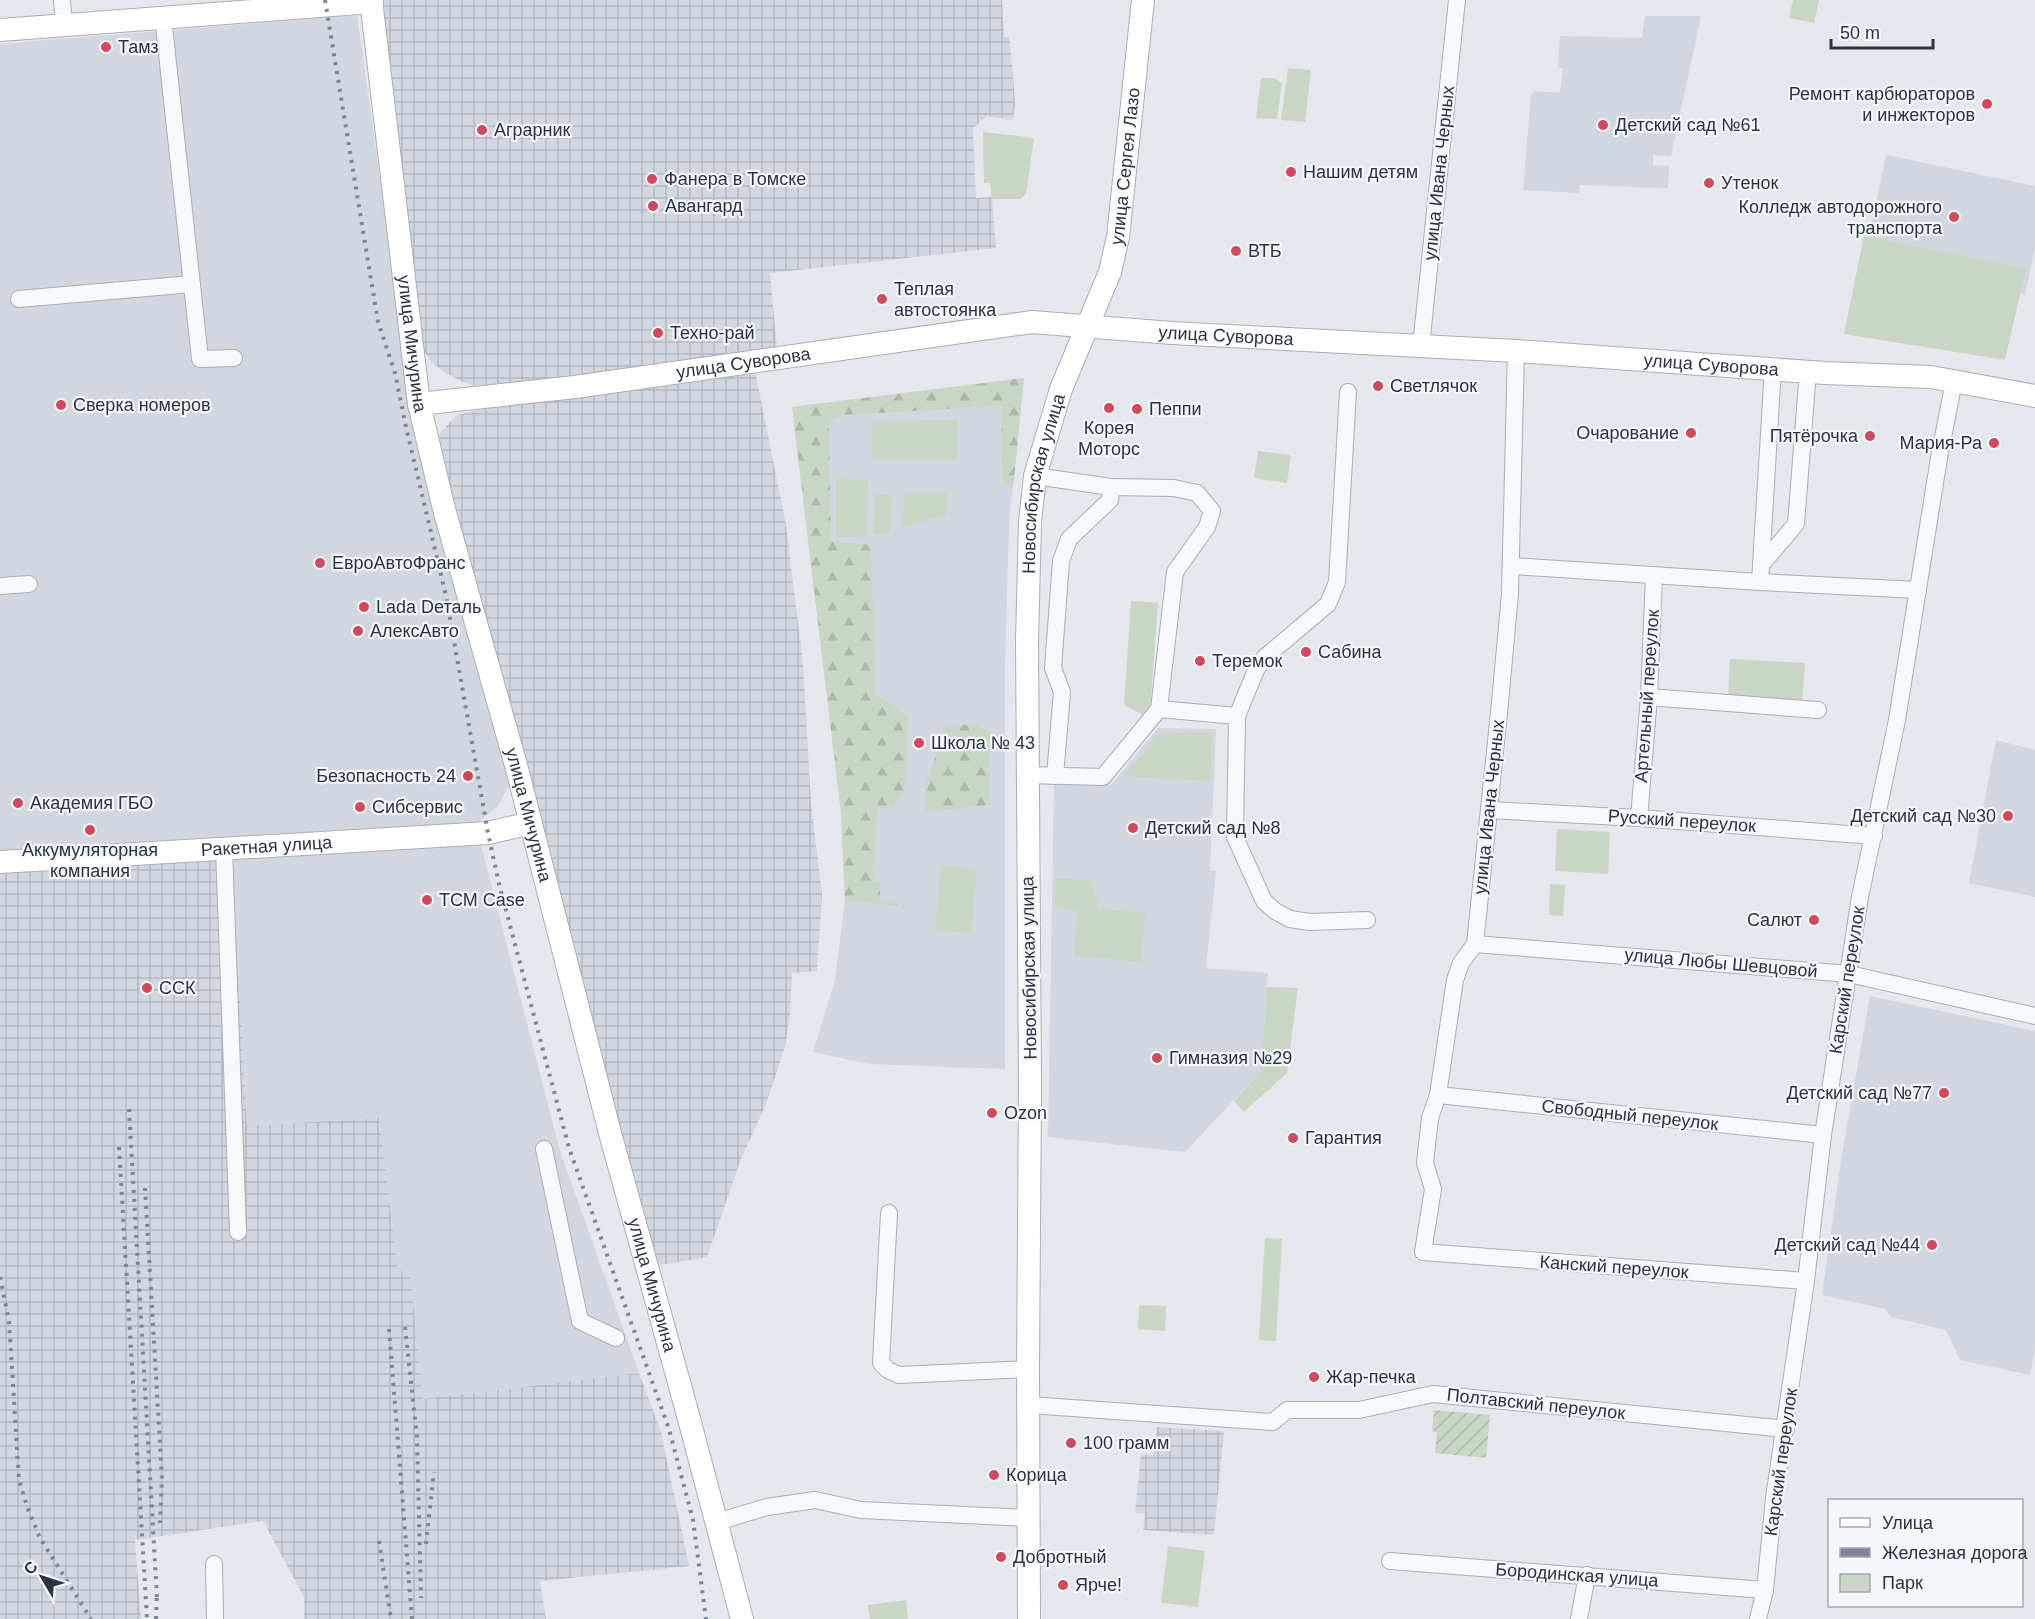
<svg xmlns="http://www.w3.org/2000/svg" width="2035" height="1619" viewBox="0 0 2035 1619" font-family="Arial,sans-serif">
  <defs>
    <pattern id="industrial-grid" width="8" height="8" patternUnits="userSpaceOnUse" patternTransform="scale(1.5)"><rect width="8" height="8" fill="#d2d6de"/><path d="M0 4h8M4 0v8" fill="none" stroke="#b4b8c0"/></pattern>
    <pattern id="forest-firs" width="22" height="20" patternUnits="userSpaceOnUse" patternTransform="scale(1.5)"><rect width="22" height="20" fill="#c9d6c5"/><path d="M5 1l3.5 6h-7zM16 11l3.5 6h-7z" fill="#adb8ab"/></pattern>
    <pattern id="garden-furrows" width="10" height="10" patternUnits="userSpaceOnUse" patternTransform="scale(1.5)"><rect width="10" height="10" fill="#c9d6c5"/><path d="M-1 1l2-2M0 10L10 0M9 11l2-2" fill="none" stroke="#adb8ab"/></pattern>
  </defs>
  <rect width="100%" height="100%" fill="#e4e7ec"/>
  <g fill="#d2d6de">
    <path d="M 357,15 L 413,414 L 510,784 L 498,806 L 477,823 L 0,851 L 0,44 Z"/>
    <path d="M 1645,16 L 1701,16 L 1671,156 L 1653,155 L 1653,165 L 1669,166 L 1668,188 L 1580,185 L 1579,193 L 1523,190 L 1531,95 L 1535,91 L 1560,93 L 1563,68 L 1558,67 L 1560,36 L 1642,38 Z"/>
    <path d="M 1886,155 L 2035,186 L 2035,249 L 2025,294 L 1864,261 Z"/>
    <path d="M 1024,378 L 1009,523 L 1005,666 L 1005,1069 L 869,1064 L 813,1052 L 835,980 L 845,900 L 841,813 L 792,407 Z"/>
    <path d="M 1158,728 L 1216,729 L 1210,871 L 1216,871 L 1206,968 L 1268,973 L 1261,1071 L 1185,1152 L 1048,1137 L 1054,784 L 1111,785 Z"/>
    <path d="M 1996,740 L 2035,750 L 2035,897 L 1969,883 Z"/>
    <path d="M 481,845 L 560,1151 L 639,1373 L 423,1399 L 410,1272 L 398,1272 L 379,1118 L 247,1126 L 232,858 Z"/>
    <path d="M 1870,996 L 2035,1031 L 2035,1350 L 2030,1375 L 1960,1360 L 1946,1330 L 1891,1317 L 1885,1309 L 1822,1295 L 1842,1154 Z"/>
  </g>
  <g fill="url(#industrial-grid)">
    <path d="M 380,0 L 1002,0 L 1004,37 L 1009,37 L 1013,74 L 1015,104 L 1013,120 L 987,116 L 973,128 L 976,198 L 992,197 L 996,248 L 770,273 L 777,349 L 485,389 L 463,382 L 444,372 L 431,362 L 422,348 Z"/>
    <path d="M 755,371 L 786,525 L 803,664 L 811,804 L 822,895 L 817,971 L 792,973 L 790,1014 L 785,1047 L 766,1104 L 741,1159 L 707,1257 L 655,1266 L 438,457 L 440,433 L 457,415 L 484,409 Z"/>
    <path d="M 232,858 L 247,1126 L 379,1118 L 398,1271 L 410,1272 L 423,1399 L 639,1373 L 661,1432 L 689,1566 L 540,1581 L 546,1619 L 304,1619 L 304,1597 L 263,1521 L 135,1540 L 141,1619 L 0,1619 L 0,873 Z"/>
    <path d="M 1157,1427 L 1224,1431 L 1214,1535 L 1143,1530 L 1145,1514 L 1135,1513 L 1141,1454 L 1153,1455 Z"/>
  </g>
  <g fill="url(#forest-firs)">
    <path d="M 1024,378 L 1013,489 L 1002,483 L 1001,406 L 841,415 L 829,422 L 831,541 L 871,545 L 875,694 L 908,716 L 904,792 L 892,808 L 877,808 L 873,881 L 880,882 L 880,900 L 897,902 L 897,906 L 845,900 L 841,813 L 792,407 Z"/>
    <path d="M 974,724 L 990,733 L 990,805 L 925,812 L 927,780 L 946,727 Z"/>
  </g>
  <g fill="#c9d6c5">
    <path d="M 1793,0 L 1819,0 L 1814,23 L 1789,18 Z"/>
    <path d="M 1288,68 L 1311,70 L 1305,122 L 1281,120 Z"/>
    <path d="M 1261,78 L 1275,78 L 1282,84 L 1277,119 L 1256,118 Z"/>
    <path d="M 983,132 L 1034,138 L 1026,194 L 1020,199 L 992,199 L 990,183 L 984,183 Z"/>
    <path d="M 1864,236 L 2026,269 L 2005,360 L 1844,334 Z"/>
    <path d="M 958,420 L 958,459 L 872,459 L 872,421 Z"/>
    <path d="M 1258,451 L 1291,455 L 1287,483 L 1254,478 Z"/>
    <path d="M 836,479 L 868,480 L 867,537 L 836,537 Z"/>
    <path d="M 947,493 L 946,515 L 903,527 L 904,494 Z"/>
    <path d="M 875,495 L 892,495 L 890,534 L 873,534 Z"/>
    <path d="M 1131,601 L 1158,603 L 1150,710 L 1147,717 L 1124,705 Z"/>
    <path d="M 1730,659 L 1805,663 L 1802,702 L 1728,697 Z"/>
    <path d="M 1160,732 L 1212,733 L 1210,781 L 1124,776 Z"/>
    <path d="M 1557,829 L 1610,832 L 1608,874 L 1555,871 Z"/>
    <path d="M 941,865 L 977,869 L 971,933 L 935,930 Z"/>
    <path d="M 1056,878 L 1091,881 L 1099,909 L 1145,913 L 1141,962 L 1074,956 L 1077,911 L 1055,907 Z"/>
    <path d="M 1550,884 L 1565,885 L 1563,916 L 1549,915 Z"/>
    <path d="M 1267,987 L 1298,988 L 1287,1073 L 1244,1112 L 1234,1101 L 1261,1071 Z"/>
    <path d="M 1265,1238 L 1282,1239 L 1276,1341 L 1259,1340 Z"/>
    <path d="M 1139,1305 L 1166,1306 L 1165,1331 L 1138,1329 Z"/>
    <path d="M 1168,1546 L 1205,1551 L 1198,1607 L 1161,1603 Z"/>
    <path d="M 906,1600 L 908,1619 L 870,1619 L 868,1605 Z"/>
  </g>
  <path fill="url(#garden-furrows)" d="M 1434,1410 L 1490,1415 L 1486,1458 L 1435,1453 L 1437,1432 L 1432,1431 Z"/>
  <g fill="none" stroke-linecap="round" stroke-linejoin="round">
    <g stroke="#a9aeb7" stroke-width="18">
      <g id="street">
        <path d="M 62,0 L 64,25"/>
        <path d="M 163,17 L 200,359 L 234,358"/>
        <path d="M 19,299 L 192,284"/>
        <path d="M 1421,346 L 1457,0"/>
        <path d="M 1516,351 L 1510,594 L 1499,713 L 1475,944 L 1461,963 L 1455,980 L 1438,1095 L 1430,1118 L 1425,1163 L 1433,1189 L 1423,1252 L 1806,1281"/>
        <path d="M 1348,392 L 1337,582 L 1328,604 L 1264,658 L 1256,670 L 1237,716 L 1235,837 L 1264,901 L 1275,911 L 1290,919 L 1310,922 L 1367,920"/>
        <path d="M 1035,476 L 1111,487 L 1110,500 L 1069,539 L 1061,561 L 1053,668 L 1062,692 L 1055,776"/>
        <path d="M 1111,487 L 1174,488 L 1197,493 L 1212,511 L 1207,527 L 1175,572 L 1159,709"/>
        <path d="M 1761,565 L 1773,368"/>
        <path d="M 1511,566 L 1760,582 L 1761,565 L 1796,524 L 1808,371"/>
        <path d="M 1760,582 L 1918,590"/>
        <path d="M 0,586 L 29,584"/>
        <path d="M 1649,697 L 1818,710"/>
        <path d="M 1027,775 L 1103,777 L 1159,709 L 1237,716"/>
        <path d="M 1489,810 L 1639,818 L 1874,836"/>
        <path d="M 1639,818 L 1649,697 L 1654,575"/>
        <path d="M 224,849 L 238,1232"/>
        <path d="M 1475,944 L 1849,974 L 2035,1016"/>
        <path d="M 1438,1095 L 1823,1135"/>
        <path d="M 544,1149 L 580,1321 L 616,1338"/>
        <path d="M 889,1213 L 881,1363 L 888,1370 L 899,1375 L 1028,1369"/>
        <path d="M 1029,1405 L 1273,1422 L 1287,1410 L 1359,1410 L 1433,1394 L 1786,1429"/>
        <path d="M 717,1522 L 767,1507 L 815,1500 L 861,1510 L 1029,1518"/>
        <path d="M 1390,1561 L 1765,1590"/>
        <path d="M 214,1564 L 215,1619"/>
        <path d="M 1579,1619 L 1587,1575"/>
        <path d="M 1758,1619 L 1765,1590 L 1774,1498 L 1806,1281 L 1823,1135 L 1860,897 L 1897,720 L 1939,458 L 1954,381"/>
      </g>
    </g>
    <g stroke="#a9aeb7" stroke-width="24">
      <g id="secondary">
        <path id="s1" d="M 371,0 L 419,404 L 444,509 L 517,769 L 610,1133 L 688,1415 L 742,1619"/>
        <path d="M 0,30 L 372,2"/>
        <path id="s2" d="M 419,404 L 575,387 L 1032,322 L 1172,333 L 1516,351 L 1825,373 L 1931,377 L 2035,396"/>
        <path id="s3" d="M 0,862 L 488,833 L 531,823"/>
        <path id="s4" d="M 1029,1619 L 1028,1369 L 1030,1088 L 1027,640 L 1030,522 L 1035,476 L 1061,389 L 1110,272 L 1118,237 L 1143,0"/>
      </g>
    </g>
    <use href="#street" stroke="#f7f8fa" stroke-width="16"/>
    <use href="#secondary" stroke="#fff" stroke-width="22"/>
    <g stroke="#7d8696" stroke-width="4" stroke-dasharray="3 6" stroke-linecap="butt">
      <path d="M 325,0 L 378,322 L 395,373 L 406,427 L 446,596 L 488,833 L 499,884 L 569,1148 L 669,1429 L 693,1520 L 706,1619"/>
      <path d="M 129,1109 L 157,1598"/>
      <path d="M 119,1147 L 147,1619"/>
      <path d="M 145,1188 L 162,1478 L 160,1523"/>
      <path d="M 0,1277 L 9,1321 L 19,1480 L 28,1509 L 40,1538 L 91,1619"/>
      <path d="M 405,1327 L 417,1437 L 421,1598"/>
      <path d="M 389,1329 L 412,1619"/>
      <path d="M 379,1541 L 391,1619"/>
      <path d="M 426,1544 L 434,1472"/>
      <path d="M 156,1619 L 157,1592"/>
    </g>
  </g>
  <g fill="#d1495b" stroke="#f4f6f9" stroke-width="2">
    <circle cx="106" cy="47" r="6"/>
    <circle cx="1987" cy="104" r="6"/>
    <circle cx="1603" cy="125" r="6"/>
    <circle cx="482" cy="130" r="6"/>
    <circle cx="1291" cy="172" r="6"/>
    <circle cx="652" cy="179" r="6"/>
    <circle cx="1709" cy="183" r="6"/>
    <circle cx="653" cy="206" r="6"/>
    <circle cx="1954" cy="217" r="6"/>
    <circle cx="1236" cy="251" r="6"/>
    <circle cx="882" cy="299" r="6"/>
    <circle cx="658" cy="333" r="6"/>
    <circle cx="1378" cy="386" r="6"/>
    <circle cx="61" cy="405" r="6"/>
    <circle cx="1109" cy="408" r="6"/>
    <circle cx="1137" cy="409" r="6"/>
    <circle cx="1691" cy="433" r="6"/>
    <circle cx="1870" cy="436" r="6"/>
    <circle cx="1994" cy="443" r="6"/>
    <circle cx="320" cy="563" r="6"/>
    <circle cx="364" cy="607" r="6"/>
    <circle cx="358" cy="631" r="6"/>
    <circle cx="1306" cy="652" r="6"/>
    <circle cx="1200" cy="661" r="6"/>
    <circle cx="919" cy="743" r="6"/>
    <circle cx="468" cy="776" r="6"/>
    <circle cx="18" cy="803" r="6"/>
    <circle cx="360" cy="807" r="6"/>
    <circle cx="2008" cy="816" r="6"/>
    <circle cx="1133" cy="828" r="6"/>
    <circle cx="90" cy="830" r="6"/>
    <circle cx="427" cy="900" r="6"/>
    <circle cx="1814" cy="920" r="6"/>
    <circle cx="147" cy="988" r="6"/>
    <circle cx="1157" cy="1058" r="6"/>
    <circle cx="1944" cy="1093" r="6"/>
    <circle cx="992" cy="1113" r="6"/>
    <circle cx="1293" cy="1138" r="6"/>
    <circle cx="1932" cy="1245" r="6"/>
    <circle cx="1314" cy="1377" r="6"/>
    <circle cx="1071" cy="1443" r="6"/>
    <circle cx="994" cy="1475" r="6"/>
    <circle cx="1001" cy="1557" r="6"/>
    <circle cx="1063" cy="1585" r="6"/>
  </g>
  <g text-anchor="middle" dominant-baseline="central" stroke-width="4.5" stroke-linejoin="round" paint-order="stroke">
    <g font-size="18" fill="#2b3445" stroke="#f4f6f9" text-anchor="start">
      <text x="118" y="47">Тамз</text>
      <text x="1975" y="94" text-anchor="end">Ремонт карбюраторов<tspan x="1975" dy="21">и инжекторов</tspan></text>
      <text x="1615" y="125">Детский сад №61</text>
      <text x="494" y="130">Аграрник</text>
      <text x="1303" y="172">Нашим детям</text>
      <text x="664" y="179">Фанера в Томске</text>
      <text x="1721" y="183">Утенок</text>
      <text x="665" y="206">Авангард</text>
      <text x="1942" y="207" text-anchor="end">Колледж автодорожного<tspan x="1942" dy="21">транспорта</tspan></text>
      <text x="1248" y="251">ВТБ</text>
      <text x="894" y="289">Теплая<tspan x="894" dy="21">автостоянка</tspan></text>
      <text x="670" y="333">Техно-рай</text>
      <text x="1390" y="386">Светлячок</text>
      <text x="73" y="405">Сверка номеров</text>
      <text x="1149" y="409">Пеппи</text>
      <text x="1109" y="428" text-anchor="middle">Корея<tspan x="1109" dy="21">Моторс</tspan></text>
      <text x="1679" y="433" text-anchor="end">Очарование</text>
      <text x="1858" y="436" text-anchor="end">Пятёрочка</text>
      <text x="1982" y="443" text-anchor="end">Мария-Ра</text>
      <text x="332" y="563">ЕвроАвтоФранс</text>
      <text x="376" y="607">Lada Dеталь</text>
      <text x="370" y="631">АлексАвто</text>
      <text x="1318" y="652">Сабина</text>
      <text x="1212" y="661">Теремок</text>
      <text x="931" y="743">Школа № 43</text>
      <text x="456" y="776" text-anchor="end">Безопасность 24</text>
      <text x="30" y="803">Академия ГБО</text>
      <text x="372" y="807">Сибсервис</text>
      <text x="1996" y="816" text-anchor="end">Детский сад №30</text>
      <text x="1145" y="828">Детский сад №8</text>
      <text x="90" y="850" text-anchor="middle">Аккумуляторная<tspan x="90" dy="21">компания</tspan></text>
      <text x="439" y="900">ТСМ Case</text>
      <text x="1802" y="920" text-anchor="end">Салют</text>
      <text x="159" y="988">ССК</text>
      <text x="1169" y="1058">Гимназия №29</text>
      <text x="1932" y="1093" text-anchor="end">Детский сад №77</text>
      <text x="1004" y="1113">Ozon</text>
      <text x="1305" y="1138">Гарантия</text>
      <text x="1920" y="1245" text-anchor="end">Детский сад №44</text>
      <text x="1326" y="1377">Жар-печка</text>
      <text x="1083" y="1443">100 грамм</text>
      <text x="1006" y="1475">Корица</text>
      <text x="1013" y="1557">Добротный</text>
      <text x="1075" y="1585">Ярче!</text>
    </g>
    <g font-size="18" fill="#2b3445" stroke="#f4f6f9">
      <text stroke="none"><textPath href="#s4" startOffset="1468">улица Сергея Лазо</textPath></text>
      <text transform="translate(1439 173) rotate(-84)">улица Ивана Черных</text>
      <text stroke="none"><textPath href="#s2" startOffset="813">улица Суворова</textPath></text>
      <text stroke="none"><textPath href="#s1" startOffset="346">улица Мичурина</textPath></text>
      <text stroke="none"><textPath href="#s2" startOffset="327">улица Суворова</textPath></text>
      <text stroke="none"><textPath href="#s2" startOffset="1299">улица Суворова</textPath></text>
      <text stroke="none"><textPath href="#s4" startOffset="1137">Новосибирская улица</textPath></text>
      <text transform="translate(1647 696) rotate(-86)">Артельный переулок</text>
      <text transform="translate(1489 807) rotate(-84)">улица Ивана Черных</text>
      <text stroke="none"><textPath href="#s1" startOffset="832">улица Мичурина</textPath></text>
      <text transform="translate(1682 821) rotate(4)">Русский переулок</text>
      <text stroke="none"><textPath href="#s3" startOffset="267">Ракетная улица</textPath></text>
      <text transform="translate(1721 963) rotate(5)">улица Любы Шевцовой</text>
      <text transform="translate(1029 968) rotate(-91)">Новосибирская улица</text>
      <text transform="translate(1847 980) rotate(-81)">Карский переулок</text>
      <text transform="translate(1630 1115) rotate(6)">Свободный переулок</text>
      <text transform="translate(1614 1267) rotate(4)">Канский переулок</text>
      <text stroke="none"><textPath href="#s1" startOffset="1318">улица Мичурина</textPath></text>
      <text transform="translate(1536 1404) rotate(6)">Полтавский переулок</text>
      <text transform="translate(1781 1462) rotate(-82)">Карский переулок</text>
      <text transform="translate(1577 1575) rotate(4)">Бородинская улица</text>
    </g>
  </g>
  <rect x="1828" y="1499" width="195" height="108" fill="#f4f6f9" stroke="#a4a8b1" stroke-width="1.5"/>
  <rect x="1840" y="1518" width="30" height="9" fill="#ffffff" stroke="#a4a8b1" stroke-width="1.5"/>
  <text x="1882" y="1529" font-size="18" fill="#2b3445">Улица</text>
  <rect x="1840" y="1548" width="30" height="9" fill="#7d8696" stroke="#a4a8b1" stroke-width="1.5"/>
  <text x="1882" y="1559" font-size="18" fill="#2b3445">Железная дорога</text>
  <rect x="1840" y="1574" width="30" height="18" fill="#c9d6c5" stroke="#a4a8b1" stroke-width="1.5"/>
  <text x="1882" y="1589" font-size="18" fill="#2b3445">Парк</text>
  <g transform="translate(42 1577) rotate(309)" stroke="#f4f6f9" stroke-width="4.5" paint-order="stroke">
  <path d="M0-4.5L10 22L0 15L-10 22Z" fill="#2b3445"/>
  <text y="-9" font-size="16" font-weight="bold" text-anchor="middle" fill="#2b3445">С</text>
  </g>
  <path d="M1831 39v9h102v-9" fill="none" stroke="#2b3445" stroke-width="3"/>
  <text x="1840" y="39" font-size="18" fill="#2b3445" stroke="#f4f6f9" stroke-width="4.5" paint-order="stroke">50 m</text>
</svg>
